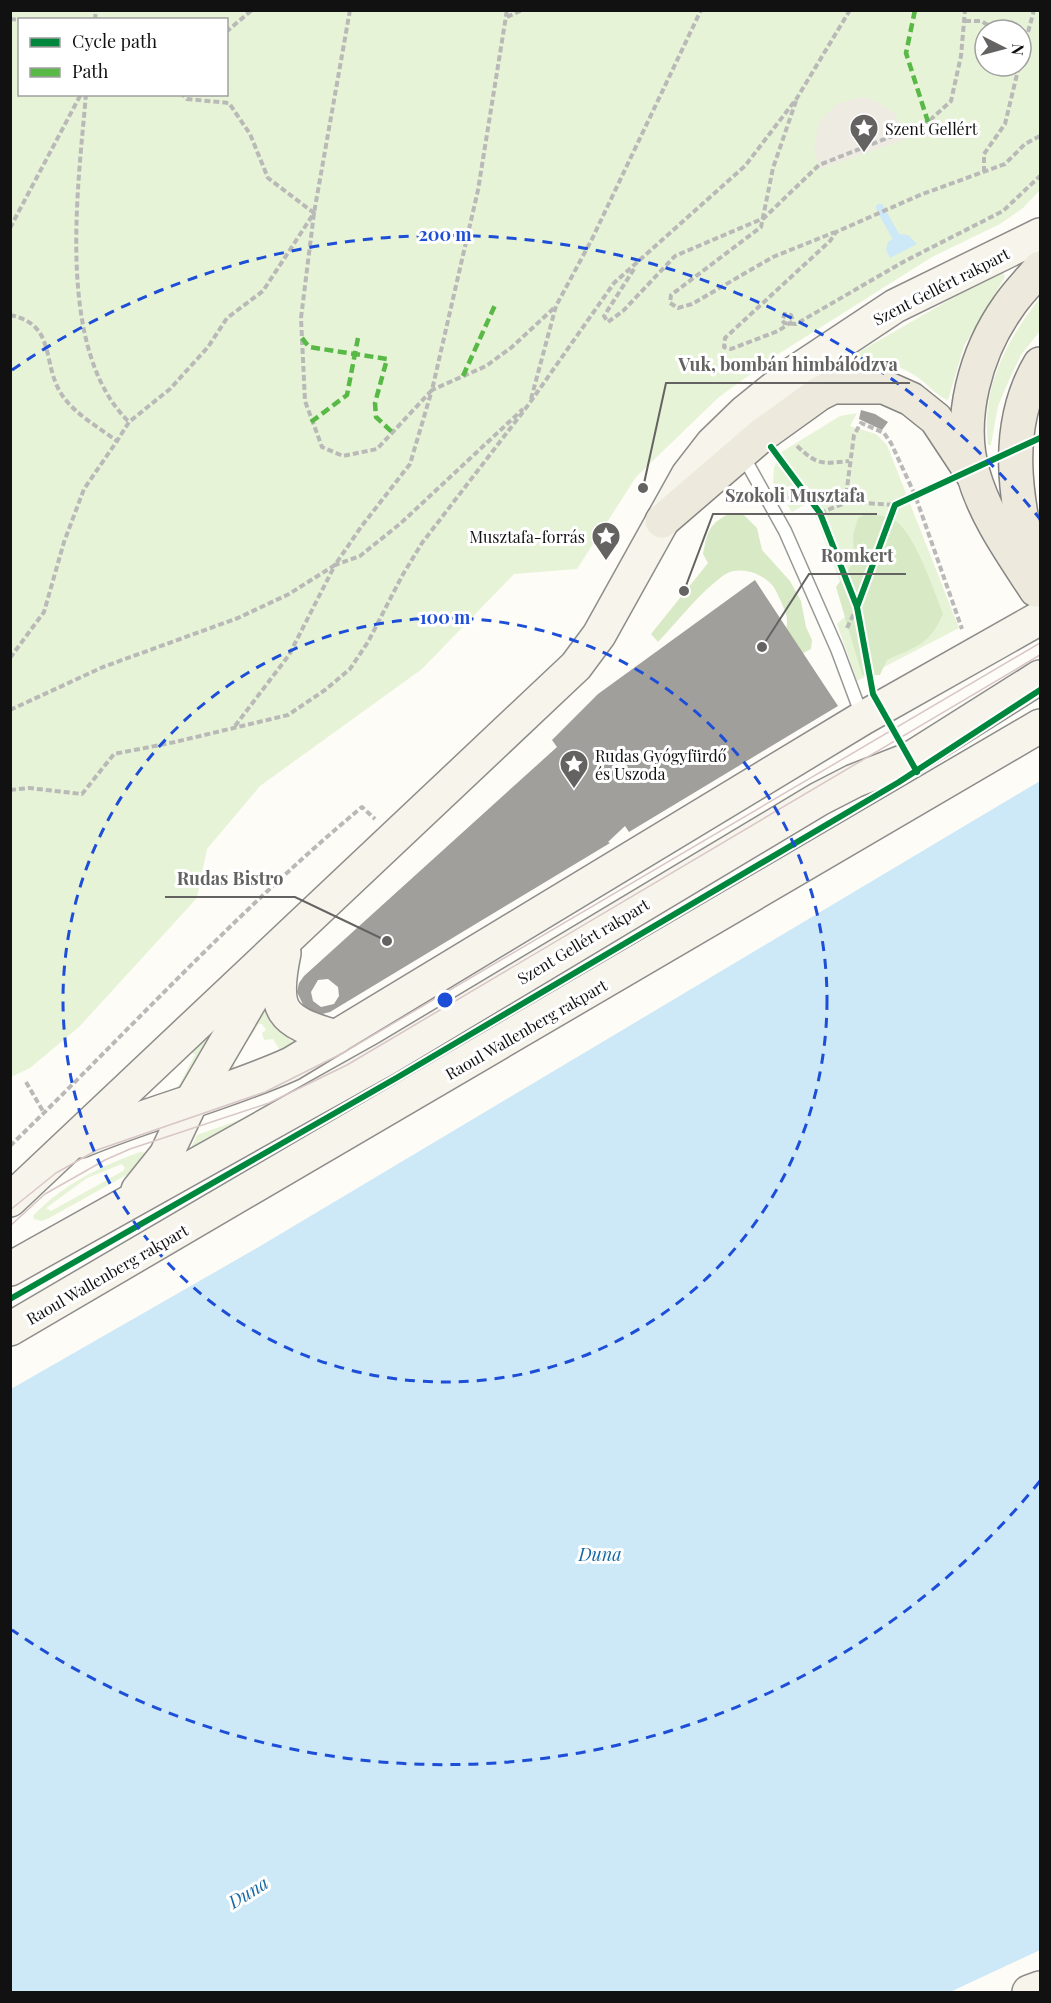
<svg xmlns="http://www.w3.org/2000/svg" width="1051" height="2003" viewBox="0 0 1051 2003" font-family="'Playfair Display',serif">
  <rect width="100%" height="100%" fill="#fdfcf7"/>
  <g fill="#e7f3d7" fill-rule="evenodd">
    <path d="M 11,11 L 1040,11 L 1040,190 L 1023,208 L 1000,224 L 932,257 L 780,353 L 719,397 L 636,477 L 577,569 L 514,574 L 422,669 L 260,786 L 207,849 L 197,898 L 79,1027 L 30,1068 L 11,1077 ZM 20,20 L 226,20 L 226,94 L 20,94 ZM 985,30 L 1021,30 L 1021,66 L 985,66 Z"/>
    <path d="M 996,273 L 1003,273 L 1005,277 L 964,346 L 948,400 C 940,398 932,389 925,383 C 900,362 872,357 842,370 L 838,364 Z"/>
    <path d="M 1040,298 L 1040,331 L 1021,355 L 1009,380 L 998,406 L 991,445 L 988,445 C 981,388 1006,341 1040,298 Z"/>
    <path d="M 857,413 L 850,426 L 876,434 L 887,445 L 959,628 L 857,681 L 837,624 L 851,611 L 814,512 L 807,503 L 792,512 L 773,482 L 774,468 L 780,453 L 840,416 Z"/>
    <path d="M 270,1005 C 274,1025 284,1039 303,1047 L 223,1083 L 220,1081 L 233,1053 ZM 259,1024 L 262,1024 L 266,1030 L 262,1033 L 264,1040 L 273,1039 L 281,1052 L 238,1072 L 234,1072 L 235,1058 Z"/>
    <path d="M 224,1017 L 182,1094 L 120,1116 ZM 191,1051 L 195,1055 L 177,1089 L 147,1099 L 145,1095 Z"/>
    <path d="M 245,1118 L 246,1120 L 190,1150 L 197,1135 Z"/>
    <path d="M 140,1152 L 147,1153 L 130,1173 L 49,1218 L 42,1221 L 34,1219 L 33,1216 C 62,1185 101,1166 140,1152 ZM 122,1164 L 125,1168 L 123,1171 L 51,1211 L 46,1208 L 87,1178 Z"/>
  </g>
  <g fill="#d8eac5">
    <path d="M 730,513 L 743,514 L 757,528 L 762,550 L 790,581 L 801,601 L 806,627 L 812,640 L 811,649 L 794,658 L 783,644 C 790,616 788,617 776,591 C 768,575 741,564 724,575 C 699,593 679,620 658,642 L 651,634 L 708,563 L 703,554 C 708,530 708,525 730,513 Z"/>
    <path d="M 866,514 C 876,515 889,515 897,522 C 916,537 934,591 943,614 C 929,646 916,646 887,660 L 880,675 L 862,675 L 836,587 L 854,562 L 853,535 L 858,518 Z"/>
  </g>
  <path fill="#edebe2" d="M 861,97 L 874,100 L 895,114 L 907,139 L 820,169 L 814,148 L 819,122 L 837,104 Z"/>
  <g fill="#cde8f7">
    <path d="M 899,234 L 908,235 L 917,244 L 890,258 L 886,250 L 888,242 Z"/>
    <path d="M 1040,781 L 1040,1950 L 950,1992 L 11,1992 L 11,1389 L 257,1248 Z"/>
  </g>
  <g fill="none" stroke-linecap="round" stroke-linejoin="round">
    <path stroke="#cde8f7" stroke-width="8" d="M 880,208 L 895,235"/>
  </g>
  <g fill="#a19f9c" fill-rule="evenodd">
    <path d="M 861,410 L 875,414 L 888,422 L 882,430 L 859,419 Z"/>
    <path d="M 755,580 L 838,706 L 629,832 L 625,826 L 608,842 L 610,843 L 330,1012 L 322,1014 L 305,1009 L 297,992 L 299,983 L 304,976 L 557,747 L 552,740 L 598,694 ZM 328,979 L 338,987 L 339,996 L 334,1004 L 321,1007 L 313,1001 L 311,992 L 318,980 Z"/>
  </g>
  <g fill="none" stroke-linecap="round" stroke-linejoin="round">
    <g stroke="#979795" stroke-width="15">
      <path id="service" d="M 742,454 L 785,531 L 837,649 L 862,716"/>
    </g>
    <g stroke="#8e8d8b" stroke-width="36">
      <g id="secondary">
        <path d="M 284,953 C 272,1011 280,1021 336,1037"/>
        <path d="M 81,1141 C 150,1112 222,1095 291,1064 L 863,718 L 1040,618"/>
        <path d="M 138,1190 L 166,1155 L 191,1102 L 264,977"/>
        <path d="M 10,1200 L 576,666 L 599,635 L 688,475 L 712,444 L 745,412 L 791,375 L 895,306 L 1040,235"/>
        <path d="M 10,1269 L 387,1058 L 819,799 L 854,781 L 910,759 L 1040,677"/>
        <path d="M 10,1329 L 1040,726"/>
        <path d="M 1029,1992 L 1040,1988"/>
      </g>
    </g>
    <g stroke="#858482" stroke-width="36">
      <g id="primary">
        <path d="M 662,521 L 762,435 L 819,394 L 833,387 L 884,387 L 911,399 L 936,419 L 973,475"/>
        <path d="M 1032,569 C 1016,501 1002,428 1040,364"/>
        <path d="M 1036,590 C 1012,553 985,516 973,473 C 957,419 976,352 1008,307 C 1017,293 1030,281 1040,268"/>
      </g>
    </g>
    <g stroke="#b9b9b8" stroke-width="4" stroke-dasharray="6 3" stroke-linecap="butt">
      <path d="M 350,10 L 314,213 L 301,318 L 305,401 L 322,447 L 343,456 L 377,449 L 432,390 L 478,190 L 507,10"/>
      <path d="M 507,17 L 522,10"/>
      <path d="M 10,19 L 20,20"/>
      <path d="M 95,20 L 96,10"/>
      <path d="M 965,21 L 981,21 L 997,30"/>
      <path d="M 226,32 L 252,10"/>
      <path d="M 1021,58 L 1034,10"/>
      <path d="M 86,94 C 78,189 55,350 129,422"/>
      <path d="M 796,101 L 773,168 L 761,227 L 671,295 L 670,303 L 678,308 L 692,304 L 773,257 L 835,232"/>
      <path d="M 1040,136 L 1025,144 L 1005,164 L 920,195 L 836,232 L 830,241 L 725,338 L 724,347 L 731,349 L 778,331 L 793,321 L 791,315 L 785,314 L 782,320 L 784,323 L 796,324 L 905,261 L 1003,211 L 1040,176"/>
      <path d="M 984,172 L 984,154 L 1005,124 L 1019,66"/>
      <path d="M 10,228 L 81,94"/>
      <path d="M 634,269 L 604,316 L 608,322 L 623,311 L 675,256 L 764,218 L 819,165 L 928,122 L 951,101 L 961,56 L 965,10"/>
      <path d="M 10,315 C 54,324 43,358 58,388 C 69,411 97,426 117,441"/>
      <path d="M 531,399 L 556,306 L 592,239 L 701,10"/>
      <path d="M 797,446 C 817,465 822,464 849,461"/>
      <path d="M 788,498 L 895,505"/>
      <path d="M 820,513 L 845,503 L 854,435 L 861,423 L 884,433 L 891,443 L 915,495 L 962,629"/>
      <path d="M 847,628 L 857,607"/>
      <path d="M 10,658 L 44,612 L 64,542 L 84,489 L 117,441 L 129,422 L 170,389 L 208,347 L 227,318 L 263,291 L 314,213 L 268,178 L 250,134 L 229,103 L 187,99 L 182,94"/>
      <path d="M 10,710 L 103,667 L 238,618 L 289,594 L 335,565 L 361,527 L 410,464 L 432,390 L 486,366 L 512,347 L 555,307"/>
      <path d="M 235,726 L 289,655 L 335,565 L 360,556 L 401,523 L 523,409"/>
      <path d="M 10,790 L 29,788 L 82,794 L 114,754 L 175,742 L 288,715 L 325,690 L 350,669 L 368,642 L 402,576 L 422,543 L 529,404 L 614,283 L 745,166 L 797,98 L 850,10"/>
      <path d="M 26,1082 L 44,1113"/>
      <path d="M 10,1146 C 127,1033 237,911 362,807 L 375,819"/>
    </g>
    <use href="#service" stroke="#fffffe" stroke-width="12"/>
    <use href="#secondary" stroke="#f6f4eb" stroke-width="33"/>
    <use href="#primary" stroke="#ede9dc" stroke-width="33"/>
    <g stroke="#d9c6c7" stroke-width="1.5">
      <path d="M 10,1210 L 56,1173 L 97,1150 L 265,1092 L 341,1054 L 1040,643"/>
      <path d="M 10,1226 L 45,1194 L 105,1160 L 130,1149 L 269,1103 L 347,1065 L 1040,655"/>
    </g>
    <g stroke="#58b947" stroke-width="4.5" stroke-dasharray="9 4.5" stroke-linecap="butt">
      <path d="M 915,10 L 906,53 L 928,122"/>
      <path d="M 302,338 L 309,347 L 387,359 L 375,403 L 376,417 L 393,433"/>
      <path d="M 463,376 L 496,303"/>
      <path d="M 311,422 L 347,395 L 358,338"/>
    </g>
    <g stroke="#fff" stroke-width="10">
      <g id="cycleway">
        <path d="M 771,447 L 820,513 L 857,607 L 873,694 L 917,772"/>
        <path d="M 857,607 L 895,505 L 1040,438"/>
        <path d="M 10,1299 L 398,1077 L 899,782 L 1040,690"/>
      </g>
    </g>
    <use href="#cycleway" stroke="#00873e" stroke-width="6"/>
  </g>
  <g fill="none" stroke="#1d4ed8" stroke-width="3" stroke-dasharray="10 8">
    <circle cx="445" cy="1000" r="382"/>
    <path d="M1040 1481A765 765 0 0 1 12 1630M12 370A765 765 0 0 1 1040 519"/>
  </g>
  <defs>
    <g id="sight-pin" transform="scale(1.5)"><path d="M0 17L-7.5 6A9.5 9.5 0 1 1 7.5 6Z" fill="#646362" stroke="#fff"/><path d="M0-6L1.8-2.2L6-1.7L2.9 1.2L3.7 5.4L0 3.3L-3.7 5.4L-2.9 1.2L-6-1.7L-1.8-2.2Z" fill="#fff"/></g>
  </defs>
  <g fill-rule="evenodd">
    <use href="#sight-pin" x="864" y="128"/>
    <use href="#sight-pin" x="606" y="536"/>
    <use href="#sight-pin" x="574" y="764"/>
  </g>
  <g text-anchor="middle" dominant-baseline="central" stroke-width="6" stroke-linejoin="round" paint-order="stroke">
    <g font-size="16" fill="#111" stroke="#fff" text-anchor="start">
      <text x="885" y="128">Szent Gellért</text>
      <text x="585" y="536" text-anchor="end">Musztafa-forrás</text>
      <text x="595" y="755">Rudas Gyógyfürdő<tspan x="595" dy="18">és Uszoda</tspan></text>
    </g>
    <g font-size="16" fill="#111" stroke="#fff">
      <text transform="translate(941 286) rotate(-27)">Szent Gellért rakpart</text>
      <text transform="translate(583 941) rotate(-31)">Szent Gellért rakpart</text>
      <text transform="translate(526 1029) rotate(-30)">Raoul Wallenberg rakpart</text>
      <text transform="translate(107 1274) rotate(-30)">Raoul Wallenberg rakpart</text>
    </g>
    <g font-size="18" font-style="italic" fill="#1768a6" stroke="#fff">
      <text x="600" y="1554">Duna</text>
      <text transform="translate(248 1892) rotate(-32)">Duna</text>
    </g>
  </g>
  <circle cx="445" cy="1000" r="9" fill="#1d4ed8" stroke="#fff" stroke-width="3"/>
  <g font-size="18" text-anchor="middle" font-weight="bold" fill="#1d4ed8" stroke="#fff" stroke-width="6" stroke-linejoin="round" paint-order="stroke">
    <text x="445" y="241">200 m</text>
    <text x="445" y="624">100 m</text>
  </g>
  <path fill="none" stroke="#646362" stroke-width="2" d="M643 488L666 383H910M684 591L713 514H877M762 647L809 574H906M387 941L295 897H165"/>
  <g fill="#646362" stroke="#fff" stroke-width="2">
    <circle cx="643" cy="488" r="6"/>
    <circle cx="684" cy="591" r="6"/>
    <circle cx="762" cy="647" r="6"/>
    <circle cx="387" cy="941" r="6"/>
  </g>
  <g font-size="18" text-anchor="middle" font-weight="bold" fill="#646362" stroke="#fff" stroke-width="6" stroke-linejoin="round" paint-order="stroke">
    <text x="788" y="371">Vuk, bombán himbálódzva</text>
    <text x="795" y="502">Szokoli Musztafa</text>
    <text x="857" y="562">Romkert</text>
    <text x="230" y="885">Rudas Bistro</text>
  </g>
  <rect width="1051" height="2003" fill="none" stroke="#111111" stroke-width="24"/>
  <rect x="18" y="18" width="210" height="78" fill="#ffffff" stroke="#a0a0a0" stroke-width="1.5"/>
  <rect x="30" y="38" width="30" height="9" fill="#00873e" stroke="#a0a0a0" stroke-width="1.5"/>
  <text x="72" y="48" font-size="18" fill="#111111">Cycle path</text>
  <rect x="30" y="68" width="30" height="9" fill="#58b947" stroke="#a0a0a0" stroke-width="1.5"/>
  <text x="72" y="78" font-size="18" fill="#111111">Path</text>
  <g transform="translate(1003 48) rotate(96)"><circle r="28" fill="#ffffff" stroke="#a0a0a0" stroke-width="1.5"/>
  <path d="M0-4.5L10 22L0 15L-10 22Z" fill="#646362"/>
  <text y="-9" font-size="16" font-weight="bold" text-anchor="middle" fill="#111111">N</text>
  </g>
</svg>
